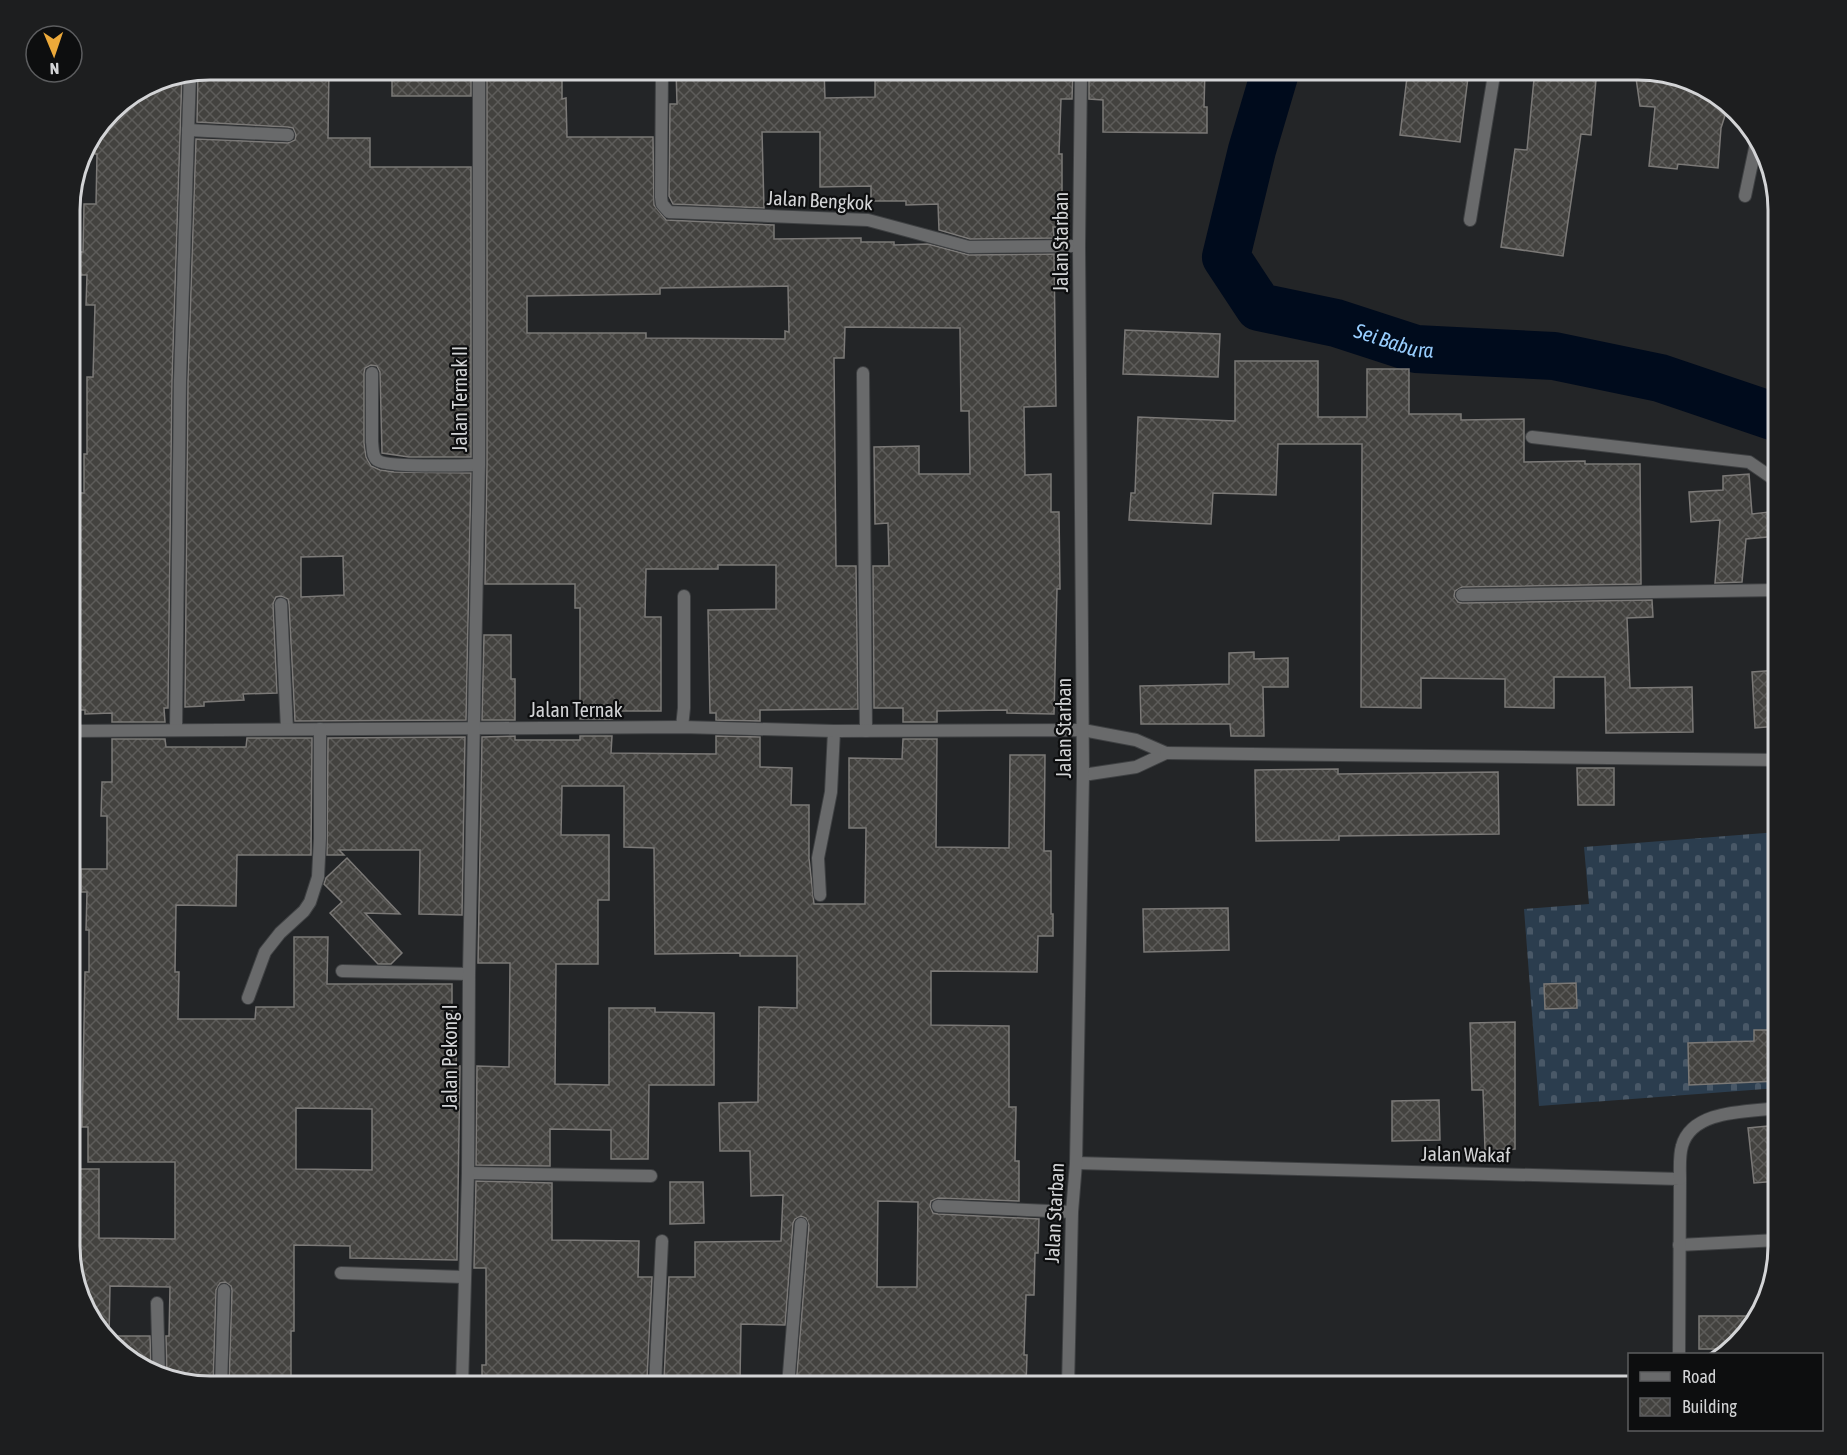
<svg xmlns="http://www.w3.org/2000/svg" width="1847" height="1455" viewBox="0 0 1847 1455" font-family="'Asap Condensed',sans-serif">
  <defs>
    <pattern id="cemetery-stones" width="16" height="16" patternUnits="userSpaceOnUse" patternTransform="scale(1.5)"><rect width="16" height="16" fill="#2b3d4e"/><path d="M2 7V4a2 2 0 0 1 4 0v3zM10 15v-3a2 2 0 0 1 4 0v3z" fill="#495867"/></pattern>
    <pattern id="building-cross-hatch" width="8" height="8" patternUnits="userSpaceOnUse" patternTransform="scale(1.5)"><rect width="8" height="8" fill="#43423f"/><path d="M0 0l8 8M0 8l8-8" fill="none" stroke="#5d5c5a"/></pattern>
  </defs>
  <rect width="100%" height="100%" fill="#232527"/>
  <path fill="url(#cemetery-stones)" d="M 1778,832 L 1778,1088 L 1539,1106 L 1524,909 L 1589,904 L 1584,847 Z"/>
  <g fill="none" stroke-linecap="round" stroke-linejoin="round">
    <path stroke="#000b1c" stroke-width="48" id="s1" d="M 1276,69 L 1252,150 L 1226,257 L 1259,307 L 1336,323 L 1416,349 L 1554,356 L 1660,378 L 1778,418"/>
  </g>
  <g fill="url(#building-cross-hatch)" stroke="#7b7977" stroke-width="1.5" fill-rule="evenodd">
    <path d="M 208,69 L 329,70 L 328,138 L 370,138 L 370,167 L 471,167 L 471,457 L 409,457 L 382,453 L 380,372 L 377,366 L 371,365 L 365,368 L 364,373 L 364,443 L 366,457 L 371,466 L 380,470 L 394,472 L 471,473 L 466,720 L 295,721 L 289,604 L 288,599 L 281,596 L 276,597 L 273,604 L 277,693 L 243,694 L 244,700 L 204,702 L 204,706 L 185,707 L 188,380 L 196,139 L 288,143 L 295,140 L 296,135 L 293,128 L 288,127 L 197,122 L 198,71 ZM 343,556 L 344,595 L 301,597 L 301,557 Z"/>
    <path d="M 392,69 L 452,69 L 452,74 L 471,74 L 471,96 L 392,96 Z"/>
    <path d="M 535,69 L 562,69 L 562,99 L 566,98 L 567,137 L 653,137 L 654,205 L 666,220 L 774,225 L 774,239 L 861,238 L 861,242 L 894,242 L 894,245 L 928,244 L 969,255 L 1054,254 L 1056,406 L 1024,407 L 1025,475 L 1051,474 L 1051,512 L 1059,512 L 1060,589 L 1057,589 L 1054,714 L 1007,713 L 1007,710 L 937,711 L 937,722 L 903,722 L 903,708 L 874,708 L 873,566 L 889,566 L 888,523 L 875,524 L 874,447 L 919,446 L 919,474 L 970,474 L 969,411 L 961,411 L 960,328 L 845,327 L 844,358 L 834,358 L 836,566 L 856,566 L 858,709 L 760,710 L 760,721 L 716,720 L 716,713 L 710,713 L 708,610 L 776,609 L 776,565 L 718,565 L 718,569 L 646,569 L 645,617 L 661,617 L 661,711 L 612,711 L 612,719 L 580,719 L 580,608 L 575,608 L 575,584 L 485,584 L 487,465 L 487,74 L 535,73 ZM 788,286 L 789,332 L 785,331 L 785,339 L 646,338 L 646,333 L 527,333 L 527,296 L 660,294 L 660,288 Z"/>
    <path d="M 676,69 L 824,69 L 825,98 L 875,97 L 875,74 L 926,74 L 926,69 L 1073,69 L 1072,99 L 1061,99 L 1059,154 L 1062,154 L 1062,227 L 1053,227 L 1054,238 L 970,239 L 939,230 L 938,204 L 906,205 L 906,201 L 871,201 L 871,186 L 820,187 L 820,132 L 762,132 L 764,208 L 673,204 L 669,196 L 670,104 L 677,104 Z"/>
    <path d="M 1089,69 L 1205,69 L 1204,107 L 1207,107 L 1207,133 L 1103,132 L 1103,100 L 1089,99 Z"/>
    <path d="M 1408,69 L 1469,69 L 1460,142 L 1400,135 Z"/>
    <path d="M 1535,69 L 1597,69 L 1591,135 L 1581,134 L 1563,256 L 1501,247 L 1515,149 L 1527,150 Z"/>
    <path d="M 1647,71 L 1691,80 L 1729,103 L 1721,128 L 1718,168 L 1678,164 L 1677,169 L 1649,166 L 1655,107 L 1640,106 L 1636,78 Z"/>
    <path d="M 182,74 L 172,380 L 168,708 L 164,708 L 165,722 L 112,722 L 112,713 L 85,714 L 85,710 L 69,710 L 69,514 L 77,514 L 77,493 L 84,493 L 84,454 L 87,454 L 87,377 L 93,377 L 95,305 L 86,305 L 87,275 L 72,275 L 73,252 L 83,252 L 84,204 L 96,204 L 97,154 L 95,154 L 96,131 L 116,104 L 156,80 Z"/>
    <path d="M 1125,330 L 1220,334 L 1218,377 L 1123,374 Z"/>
    <path d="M 1235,361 L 1318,361 L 1318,417 L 1367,417 L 1367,369 L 1409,369 L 1409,414 L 1461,414 L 1461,420 L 1524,419 L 1524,462 L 1585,461 L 1585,464 L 1640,464 L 1641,584 L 1462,587 L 1455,591 L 1454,596 L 1458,602 L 1462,603 L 1652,600 L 1653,617 L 1627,618 L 1630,688 L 1692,687 L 1693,732 L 1606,733 L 1605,677 L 1554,677 L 1554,708 L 1505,707 L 1505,679 L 1421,678 L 1421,708 L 1361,707 L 1362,444 L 1278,444 L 1276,495 L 1213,493 L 1211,524 L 1129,520 L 1131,493 L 1135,493 L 1138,417 L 1235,421 Z"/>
    <path d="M 1749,474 L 1752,514 L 1778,511 L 1778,536 L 1746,539 L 1742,582 L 1715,583 L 1720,520 L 1691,522 L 1689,492 L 1723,490 L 1723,476 Z"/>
    <path d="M 484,635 L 511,635 L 511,679 L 515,679 L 515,720 L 482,720 Z"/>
    <path d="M 1254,652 L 1254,659 L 1288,658 L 1288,687 L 1263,687 L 1264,736 L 1231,736 L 1230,724 L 1141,724 L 1140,686 L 1229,684 L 1229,653 Z"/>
    <path d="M 1778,670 L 1778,726 L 1755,728 L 1752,672 Z"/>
    <path d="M 515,736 L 515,740 L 580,740 L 580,736 L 612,736 L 611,753 L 716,754 L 716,736 L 760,737 L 760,767 L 792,768 L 791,805 L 809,805 L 809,858 L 814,904 L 865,904 L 866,828 L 849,828 L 849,758 L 902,759 L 903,739 L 937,739 L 936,847 L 1009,848 L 1010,755 L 1045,755 L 1044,851 L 1051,851 L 1051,914 L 1053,914 L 1053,936 L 1038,936 L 1037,972 L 931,971 L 931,1025 L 1009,1026 L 1009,1107 L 1016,1107 L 1015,1161 L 1019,1161 L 1019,1201 L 938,1198 L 931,1201 L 930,1206 L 933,1213 L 938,1214 L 1039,1219 L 1038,1253 L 1035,1253 L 1034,1295 L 1026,1295 L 1024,1355 L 1027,1355 L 1026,1386 L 796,1386 L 809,1225 L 806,1218 L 801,1216 L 795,1219 L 793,1223 L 785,1325 L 741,1324 L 740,1380 L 664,1379 L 669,1277 L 695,1277 L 695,1242 L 781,1241 L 783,1195 L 751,1196 L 750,1151 L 720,1151 L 719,1103 L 758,1102 L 759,1007 L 797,1008 L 797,956 L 740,956 L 740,953 L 655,954 L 654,848 L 624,847 L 624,786 L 562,786 L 561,835 L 609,835 L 609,900 L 598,900 L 598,964 L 556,964 L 555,1084 L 609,1085 L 609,1008 L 655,1008 L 655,1012 L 714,1013 L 714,1085 L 649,1085 L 648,1159 L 611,1159 L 611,1130 L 550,1129 L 550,1166 L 476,1165 L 477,1066 L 509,1067 L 510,963 L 478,963 L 482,737 ZM 878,1201 L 918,1202 L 917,1287 L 877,1287 Z"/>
    <path d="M 465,737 L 462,915 L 419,914 L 420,850 L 339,850 L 344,855 L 327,855 L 328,738 Z"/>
    <path d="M 247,738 L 312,738 L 311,855 L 237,855 L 236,906 L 176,905 L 175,972 L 179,972 L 178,1019 L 255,1019 L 256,1007 L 294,1007 L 294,937 L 328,937 L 327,984 L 452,984 L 452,1030 L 457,1030 L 456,1066 L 460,1066 L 457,1260 L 350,1258 L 350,1246 L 294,1245 L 294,1331 L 291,1331 L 291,1386 L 229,1386 L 232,1290 L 231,1286 L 225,1282 L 220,1283 L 216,1290 L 213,1386 L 167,1378 L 166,1336 L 169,1336 L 170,1287 L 110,1286 L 109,1336 L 150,1336 L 151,1372 L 117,1351 L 84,1308 L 84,1282 L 76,1282 L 69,1255 L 69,1169 L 99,1169 L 99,1238 L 175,1239 L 175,1162 L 88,1162 L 88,1127 L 82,1127 L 85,972 L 89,972 L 89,930 L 86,930 L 87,892 L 81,892 L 81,869 L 107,869 L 107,816 L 101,816 L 102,782 L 112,782 L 112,739 L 165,739 L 166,747 L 246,747 ZM 296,1108 L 372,1109 L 372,1170 L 296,1169 Z"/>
    <path d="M 1577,768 L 1614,768 L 1614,805 L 1578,805 Z"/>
    <path d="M 1338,769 L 1338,774 L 1498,772 L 1499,834 L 1339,836 L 1339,840 L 1256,841 L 1255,770 Z"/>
    <path d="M 347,858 L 400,914 L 365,913 L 402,953 L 391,964 L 378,964 L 330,913 L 342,902 L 324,884 L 326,878 Z"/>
    <path d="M 1228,908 L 1229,950 L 1144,952 L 1143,909 Z"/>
    <path d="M 1576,983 L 1577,1008 L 1545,1009 L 1544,984 Z"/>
    <path d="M 1515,1022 L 1515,1149 L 1485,1150 L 1483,1090 L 1472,1090 L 1470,1023 Z"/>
    <path d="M 1754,1030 L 1778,1030 L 1778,1081 L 1689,1085 L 1688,1043 L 1754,1041 Z"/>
    <path d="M 1439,1100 L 1440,1140 L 1392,1141 L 1392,1101 Z"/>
    <path d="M 1778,1125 L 1778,1181 L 1754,1183 L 1748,1128 Z"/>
    <path d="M 476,1181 L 552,1183 L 552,1240 L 639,1241 L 638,1277 L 652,1277 L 647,1379 L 643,1379 L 643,1386 L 482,1386 L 482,1365 L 486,1365 L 486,1268 L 474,1268 Z"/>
    <path d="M 670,1182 L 703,1182 L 704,1223 L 670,1224 Z"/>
    <path d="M 1699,1316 L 1756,1316 L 1743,1338 L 1729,1349 L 1699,1349 Z"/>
  </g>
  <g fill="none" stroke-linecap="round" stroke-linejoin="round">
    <g stroke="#3f4143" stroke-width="14">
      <g id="service">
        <path d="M 188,130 L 288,135"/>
        <path d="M 682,727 L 684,708 L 684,596"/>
        <path d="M 820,895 L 818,858 L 831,792 L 834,731"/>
        <path d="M 468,1173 L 651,1176"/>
        <path d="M 1679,1245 L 1778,1240"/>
        <path d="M 341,1273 L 464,1277"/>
        <path d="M 157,1303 L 159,1376"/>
      </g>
    </g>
    <g stroke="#3f4143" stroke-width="14">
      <g id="minor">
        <path d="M 662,69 L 661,197 L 662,204 L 669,212 L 868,220 L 969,247 L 1079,246"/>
        <path d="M 1745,196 L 1757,139"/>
        <path d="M 1470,220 L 1495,69"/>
        <path d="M 372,373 L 372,442 C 373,448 372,456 377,460 C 386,468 462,465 479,465"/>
        <path d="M 863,373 L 866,731"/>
        <path d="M 1532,437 L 1749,462 L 1778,482"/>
        <path d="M 1462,595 L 1778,590"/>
        <path d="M 281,604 L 287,729"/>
        <path d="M 176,730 L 180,380 L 190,73"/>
        <path d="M 69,731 L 682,727 L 834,731 L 1083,730 L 1136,740 L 1166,753 L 1136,767 L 1083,775"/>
        <path d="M 1166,753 L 1778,760"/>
        <path d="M 342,971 L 469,974"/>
        <path d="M 248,998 L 265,952 L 280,933 L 304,911 L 310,902 L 318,877 L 320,838 L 320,729"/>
        <path d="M 71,1160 L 74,731"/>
        <path d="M 1076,1163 L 1680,1179 L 1679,1354"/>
        <path d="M 1680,1179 C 1680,1168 1679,1156 1682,1146 C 1692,1109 1748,1112 1778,1108"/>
        <path d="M 938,1206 L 1072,1212"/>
        <path d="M 221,1386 L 224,1290"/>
        <path d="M 462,1386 L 468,1173 L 469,974 L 479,465 L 479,69"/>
        <path d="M 655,1386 L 662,1241"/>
        <path d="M 788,1386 L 801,1224"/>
        <path d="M 1068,1386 L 1072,1212 L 1076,1163 L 1083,775 L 1079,246 L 1081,69"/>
      </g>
    </g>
    <use href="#service" stroke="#696a6b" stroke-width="12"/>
    <use href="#minor" stroke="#696a6b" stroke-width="12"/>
  </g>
  <g text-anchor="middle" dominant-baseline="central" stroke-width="4.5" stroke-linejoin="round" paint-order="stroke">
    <g font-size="20" fill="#d3d4d6" stroke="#0d0e0f">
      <text transform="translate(820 200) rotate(3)">Jalan Bengkok</text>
      <text transform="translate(1060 242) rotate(-90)">Jalan Starban</text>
      <text transform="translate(459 399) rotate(-90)">Jalan Ternak II</text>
      <text x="576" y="709">Jalan Ternak</text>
      <text transform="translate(1063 728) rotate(-90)">Jalan Starban</text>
      <text transform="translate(449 1057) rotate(-90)">Jalan Pekong I</text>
      <text transform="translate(1466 1154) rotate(1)">Jalan Wakaf</text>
      <text transform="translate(1054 1213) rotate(-87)">Jalan Starban</text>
    </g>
    <g font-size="21" font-style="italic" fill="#98cefe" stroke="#0d0e0f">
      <text stroke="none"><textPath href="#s1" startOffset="394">Sei Babura</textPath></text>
    </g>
  </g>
  <path d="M0 0H1847V1455H0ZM210 80H1638A130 130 0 0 1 1768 210V1246A130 130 0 0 1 1638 1376H210A130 130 0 0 1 80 1246V210A130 130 0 0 1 210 80Z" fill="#1d1e1f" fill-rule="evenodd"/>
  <path fill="none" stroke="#d3d4d6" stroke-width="3" d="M210 80H1638A130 130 0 0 1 1768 210V1246A130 130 0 0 1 1638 1376H210A130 130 0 0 1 80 1246V210A130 130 0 0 1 210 80Z"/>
  <rect x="1628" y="1353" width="195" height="78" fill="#0d0e0f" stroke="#5c5d5f" stroke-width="1.5"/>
  <rect x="1640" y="1372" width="30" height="9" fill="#696a6b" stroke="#5c5d5f" stroke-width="1.5"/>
  <text x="1682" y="1383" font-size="18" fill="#d3d4d6">Road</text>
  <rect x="1640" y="1398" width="30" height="18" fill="url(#building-cross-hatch)" stroke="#5c5d5f" stroke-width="1.5"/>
  <text x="1682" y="1413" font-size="18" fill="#d3d4d6">Building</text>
  <g transform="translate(54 54) rotate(178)"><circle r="28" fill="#0d0e0f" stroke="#5c5d5f" stroke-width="1.5"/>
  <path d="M0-4.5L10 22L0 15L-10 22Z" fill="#eca93a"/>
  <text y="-9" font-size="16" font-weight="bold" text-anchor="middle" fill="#d3d4d6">N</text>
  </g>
</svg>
